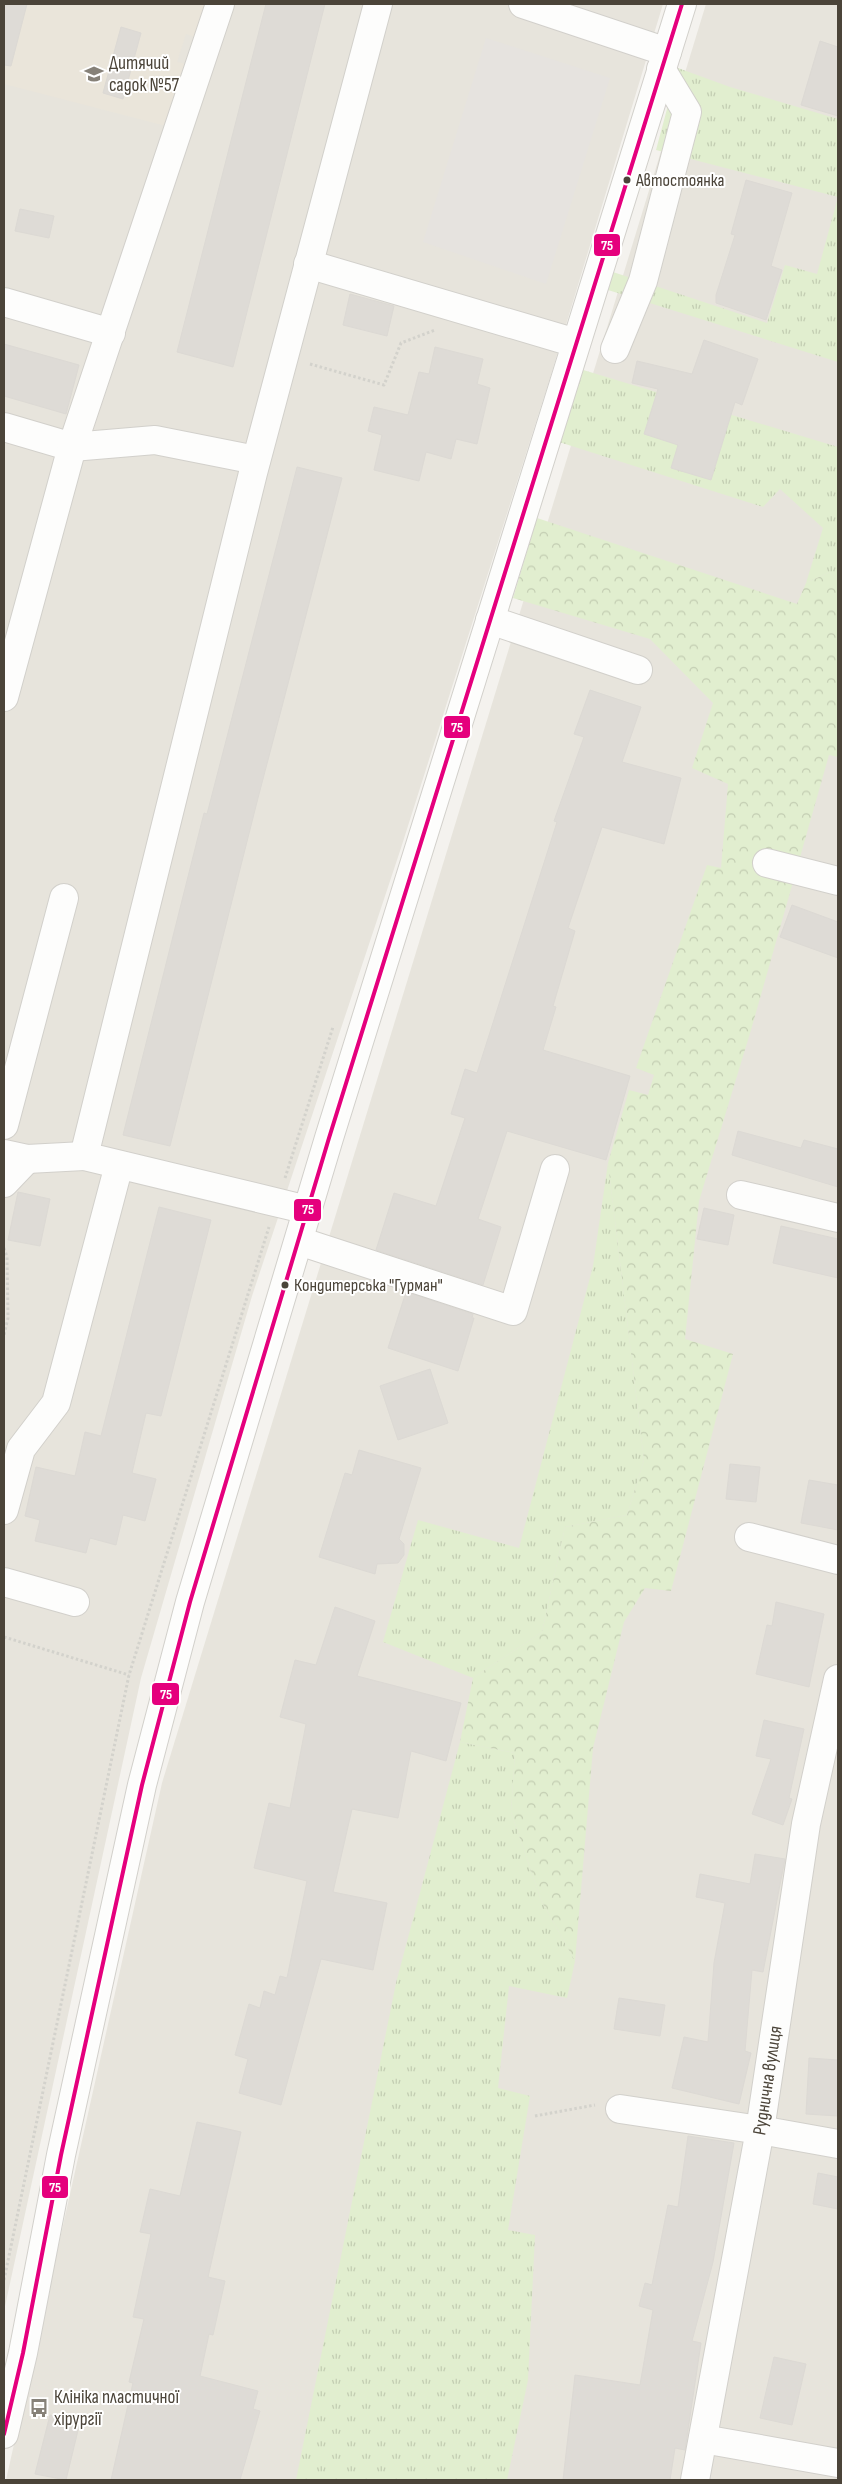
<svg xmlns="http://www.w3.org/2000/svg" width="842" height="2484" viewBox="0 0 842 2484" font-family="'Sofia Sans Condensed',sans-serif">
  <defs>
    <pattern id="grass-tufts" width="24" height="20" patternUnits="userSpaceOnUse" patternTransform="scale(1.25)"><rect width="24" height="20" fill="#e1eecf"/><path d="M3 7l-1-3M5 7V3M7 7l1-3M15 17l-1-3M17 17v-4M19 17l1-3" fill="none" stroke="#c3cdb2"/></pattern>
    <pattern id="forest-crowns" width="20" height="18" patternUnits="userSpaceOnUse" patternTransform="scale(1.25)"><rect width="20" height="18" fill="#e1eecf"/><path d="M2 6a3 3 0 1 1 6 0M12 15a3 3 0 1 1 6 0" fill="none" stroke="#c3cdb2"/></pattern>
  </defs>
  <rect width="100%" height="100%" fill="#f4f2ee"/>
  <g fill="#e7e4dc">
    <path d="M 4,4 L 663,4 L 549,381 L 401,848 L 252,1296 L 141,1678 L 4,2311 Z"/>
    <path d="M 706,4 L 838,4 L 838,2480 L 6,2480 L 162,1783 Z"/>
  </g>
  <path fill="#eae5da" d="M 4,4 L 205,4 L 195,37 L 186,34 L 177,62 L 186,64 L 170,127 L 4,84 Z"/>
  <g fill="url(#grass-tufts)">
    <path d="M 678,68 L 730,87 L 838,119 L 838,362 L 608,290 L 613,272 L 767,323 L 785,265 L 817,274 L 838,197 L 656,150 Z"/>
    <path d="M 580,369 L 838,447 L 838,582 L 830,572 L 806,583 L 823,528 L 780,489 L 763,507 L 559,442 Z"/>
    <path d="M 608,1163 L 644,1460 L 627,1515 L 565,1527 L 542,1632 L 473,1678 L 383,1642 L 418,1520 L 519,1548 L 593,1266 Z"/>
    <path d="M 460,1742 L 515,1753 L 511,1812 L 541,1900 L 575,1961 L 567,1998 L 509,1986 L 498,2088 L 530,2096 L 508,2230 L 535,2235 L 528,2380 L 507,2480 L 296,2480 L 396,1983 Z"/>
  </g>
  <path fill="url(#forest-crowns)" d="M 537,518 L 797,604 L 806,583 L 830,572 L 838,582 L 838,757 L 829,755 L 751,1030 L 699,1201 L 685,1339 L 733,1354 L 671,1591 L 645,1588 L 624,1622 L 593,1748 L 575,1961 L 541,1900 L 511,1812 L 515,1753 L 460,1742 L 473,1678 L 542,1632 L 565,1527 L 627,1515 L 644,1460 L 608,1163 L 629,1090 L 648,1095 L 654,1075 L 636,1068 L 707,865 L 721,868 L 728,784 L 692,768 L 713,703 L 650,639 L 513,598 Z"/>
  <path fill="#e6e3df" d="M 486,38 L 610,78 L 546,284 L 423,242 Z"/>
  <g fill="#dedbd6" stroke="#dcd9d4">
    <path d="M 4,4 L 27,4 L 11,66 L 4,65 Z"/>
    <path d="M 266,4 L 325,4 L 233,367 L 177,352 Z"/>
    <path d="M 121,27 L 141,33 L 123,99 L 103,93 Z"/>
    <path d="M 820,41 L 838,47 L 838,116 L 801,105 Z"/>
    <path d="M 746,180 L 792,193 L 771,266 L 782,270 L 766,320 L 716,303 L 716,295 L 735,235 L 731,234 Z"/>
    <path d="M 20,209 L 54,216 L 49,238 L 15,231 Z"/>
    <path d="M 350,294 L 394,306 L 387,336 L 343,325 Z"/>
    <path d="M 704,340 L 758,359 L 742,405 L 735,402 L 711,480 L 671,468 L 678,445 L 644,434 L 658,389 L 632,383 L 637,361 L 692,374 Z"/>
    <path d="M 4,344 L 79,365 L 66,414 L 4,396 Z"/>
    <path d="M 435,347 L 483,359 L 477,384 L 490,388 L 477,444 L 456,439 L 451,459 L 426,452 L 419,481 L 374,470 L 382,435 L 368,431 L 374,407 L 408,415 L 419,372 L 429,374 Z"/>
    <path d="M 297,467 L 342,478 L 258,798 L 170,1146 L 123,1135 L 204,813 L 207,814 Z"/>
    <path d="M 590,690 L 641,707 L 622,762 L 681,778 L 664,844 L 602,827 L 568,928 L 575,931 L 553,1006 L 556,1007 L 543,1050 L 630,1076 L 606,1160 L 507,1131 L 478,1219 L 501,1227 L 483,1285 L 376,1250 L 394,1193 L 436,1206 L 465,1118 L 451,1114 L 465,1069 L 477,1073 L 557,822 L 554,821 L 584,737 L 574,734 Z"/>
    <path d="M 792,905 L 838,922 L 838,958 L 780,937 Z"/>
    <path d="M 738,1131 L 801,1148 L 804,1140 L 838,1149 L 838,1187 L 732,1155 Z"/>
    <path d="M 18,1192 L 50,1199 L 40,1246 L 8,1240 Z"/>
    <path d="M 159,1207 L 211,1220 L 161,1416 L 146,1413 L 132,1473 L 156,1479 L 145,1521 L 123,1515 L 116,1545 L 90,1538 L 86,1553 L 35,1541 L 40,1520 L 25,1516 L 36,1467 L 75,1476 L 85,1432 L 101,1436 Z"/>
    <path d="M 704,1208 L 734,1215 L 728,1245 L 697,1239 Z"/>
    <path d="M 781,1226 L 838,1239 L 838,1278 L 773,1263 Z"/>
    <path d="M 406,1292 L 473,1314 L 472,1318 L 474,1318 L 458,1371 L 388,1348 Z"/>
    <path d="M 430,1369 L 448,1423 L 398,1440 L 380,1386 Z"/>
    <path d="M 359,1450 L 421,1468 L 399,1539 L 404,1544 L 404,1555 L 398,1563 L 377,1564 L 375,1574 L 319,1557 L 345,1473 L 352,1475 Z"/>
    <path d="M 730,1464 L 760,1467 L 756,1502 L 726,1499 Z"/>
    <path d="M 809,1480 L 838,1485 L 838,1530 L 801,1523 Z"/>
    <path d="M 776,1602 L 824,1614 L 809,1687 L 756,1674 L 767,1625 L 772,1626 Z"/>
    <path d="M 335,1607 L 375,1621 L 357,1676 L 461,1703 L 446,1761 L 411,1751 L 398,1818 L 352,1809 L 333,1892 L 387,1903 L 373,1970 L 321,1959 L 281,2105 L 239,2093 L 248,2059 L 235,2055 L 249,2004 L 260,2008 L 264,1991 L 275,1995 L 280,1976 L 287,1978 L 307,1881 L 254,1868 L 269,1803 L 290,1808 L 306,1724 L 280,1717 L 295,1660 L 316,1665 Z"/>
    <path d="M 764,1720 L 804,1729 L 789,1798 L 792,1799 L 783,1825 L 752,1814 L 771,1759 L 756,1756 Z"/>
    <path d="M 755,1854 L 785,1859 L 763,1972 L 752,1970 L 745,2051 L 751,2053 L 739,2104 L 672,2088 L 684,2037 L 708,2042 L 714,1963 L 725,1903 L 696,1897 L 700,1874 L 750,1884 Z"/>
    <path d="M 619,1998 L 665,2005 L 660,2036 L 614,2029 Z"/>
    <path d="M 809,2058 L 838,2060 L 838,2116 L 806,2114 Z"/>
    <path d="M 197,2122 L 241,2132 L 208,2277 L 225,2281 L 213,2335 L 209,2334 L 200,2376 L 258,2391 L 253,2409 L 260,2411 L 240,2480 L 111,2480 L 133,2383 L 129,2382 L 144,2319 L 133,2317 L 151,2234 L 140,2232 L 150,2189 L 180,2196 Z"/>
    <path d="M 688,2136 L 734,2143 L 713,2262 L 692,2341 L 701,2343 L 685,2450 L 675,2448 L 670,2480 L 563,2480 L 575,2375 L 640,2385 L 653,2310 L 639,2306 L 645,2283 L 652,2285 L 668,2205 L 678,2207 Z"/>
    <path d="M 818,2173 L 838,2177 L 838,2209 L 813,2204 Z"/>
    <path d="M 774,2357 L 806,2364 L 792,2425 L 760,2418 Z"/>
    <path d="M 50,2415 L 80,2422 L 66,2480 L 35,2474 Z"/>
  </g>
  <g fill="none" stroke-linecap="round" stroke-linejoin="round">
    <g stroke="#d2d0cb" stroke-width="30">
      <g id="minor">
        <path d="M 523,4 L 667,52"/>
        <path d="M 308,264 L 576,343"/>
        <path d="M 4,302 L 111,333"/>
        <path d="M 615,349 L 643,281 L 687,112 L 661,69"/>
        <path d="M 4,427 L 72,447 L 155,440 L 256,460"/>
        <path d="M 490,620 L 638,670"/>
        <path d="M 4,697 L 72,447 L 220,4"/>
        <path d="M 767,863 L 838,881"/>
        <path d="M 4,1125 L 64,898"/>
        <path d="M 4,1154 L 27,1159 L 84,1156"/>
        <path d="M 4,1183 L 27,1159"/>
        <path d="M 741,1195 L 838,1218"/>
        <path d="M 308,1210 L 84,1156 L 253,473 L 378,4"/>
        <path d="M 299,1241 L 513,1311 L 555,1169"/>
        <path d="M 4,1510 L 21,1449 L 56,1403 L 119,1165"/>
        <path d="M 749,1537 L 838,1560"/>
        <path d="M 4,1582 L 75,1602"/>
        <path d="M 620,2109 L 760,2130 L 838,2144"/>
        <path d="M 4,2434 L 23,2353 L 61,2155 L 142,1785 L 190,1602 L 329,1138 L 682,4"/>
        <path d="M 703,2439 L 838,2463"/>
        <path id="s1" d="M 695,2480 L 760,2130 L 806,1824 L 838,1679"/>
      </g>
    </g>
    <g stroke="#d3d2cc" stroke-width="3" stroke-dasharray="2.5 2.5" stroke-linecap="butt">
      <path d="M 310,364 L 384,385 L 401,343 L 435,330"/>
      <path d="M 285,1178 L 333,1027"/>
      <path d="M 4,1248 L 7,1257 L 8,1318 L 4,1335"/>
      <path d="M 4,1637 L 129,1675"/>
      <path d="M 535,2116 L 595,2105"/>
      <path d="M 4,2280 L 129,1675 L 269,1227"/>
    </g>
    <use href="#minor" stroke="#fdfdfc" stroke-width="28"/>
    <g stroke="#fff" stroke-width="8">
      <path id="bus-1" d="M 4,2434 L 23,2353 L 61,2155 L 142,1785 L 190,1602 L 329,1138 L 682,4"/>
    </g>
    <use href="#bus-1" stroke="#e5007d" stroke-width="4"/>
  </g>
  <defs>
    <g id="school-bare" transform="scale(1.5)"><path d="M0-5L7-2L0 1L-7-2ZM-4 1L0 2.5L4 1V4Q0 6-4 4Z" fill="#868178" stroke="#fff" stroke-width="2.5" paint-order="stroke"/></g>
    <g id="bus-bare" transform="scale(1.5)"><path d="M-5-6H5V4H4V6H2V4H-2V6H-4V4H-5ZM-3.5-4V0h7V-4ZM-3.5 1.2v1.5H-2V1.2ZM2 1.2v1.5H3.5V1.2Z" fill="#868178" stroke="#fff" stroke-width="2.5" paint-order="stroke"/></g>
  </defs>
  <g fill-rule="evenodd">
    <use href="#school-bare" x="94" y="74"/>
    <use href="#bus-bare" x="39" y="2408"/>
  </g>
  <g fill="#4b4439" stroke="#fff" stroke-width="2">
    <circle cx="627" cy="180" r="4.5"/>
    <circle cx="285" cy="1285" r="4.5"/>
  </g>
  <g text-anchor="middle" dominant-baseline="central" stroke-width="4" stroke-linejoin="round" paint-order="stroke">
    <g font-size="18" fill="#4b4439" stroke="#fff" text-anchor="start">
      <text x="636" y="180">Автостоянка</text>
      <text x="294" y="1285">Кондитерська "Гурман"</text>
    </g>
    <g font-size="19" fill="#4b4439" stroke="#fff" text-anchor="start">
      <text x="109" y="63">Дитячий<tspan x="109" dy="22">садок №57</tspan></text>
      <text x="54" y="2397">Клініка пластичної<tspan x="54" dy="22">хірургії</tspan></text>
    </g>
    <g font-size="19" fill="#4b4439" stroke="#fff">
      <text stroke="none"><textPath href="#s1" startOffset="406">Руднична вулиця</textPath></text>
    </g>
  </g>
  <g stroke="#fff" stroke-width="2">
    <rect x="593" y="233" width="28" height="24" rx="5" fill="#e5007d"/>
    <rect x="443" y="715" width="28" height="24" rx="5" fill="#e5007d"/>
    <rect x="293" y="1198" width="29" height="24" rx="5" fill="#e5007d"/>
    <rect x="151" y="1682" width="29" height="24" rx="5" fill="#e5007d"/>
    <rect x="41" y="2175" width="28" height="24" rx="5" fill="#e5007d"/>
  </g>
  <g font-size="14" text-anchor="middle" font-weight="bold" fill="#fff">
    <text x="607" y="250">75</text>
    <text x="457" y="732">75</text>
    <text x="308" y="1214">75</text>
    <text x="166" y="1699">75</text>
    <text x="55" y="2192">75</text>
  </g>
  <rect width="842" height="2484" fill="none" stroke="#4b4439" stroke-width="10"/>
</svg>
